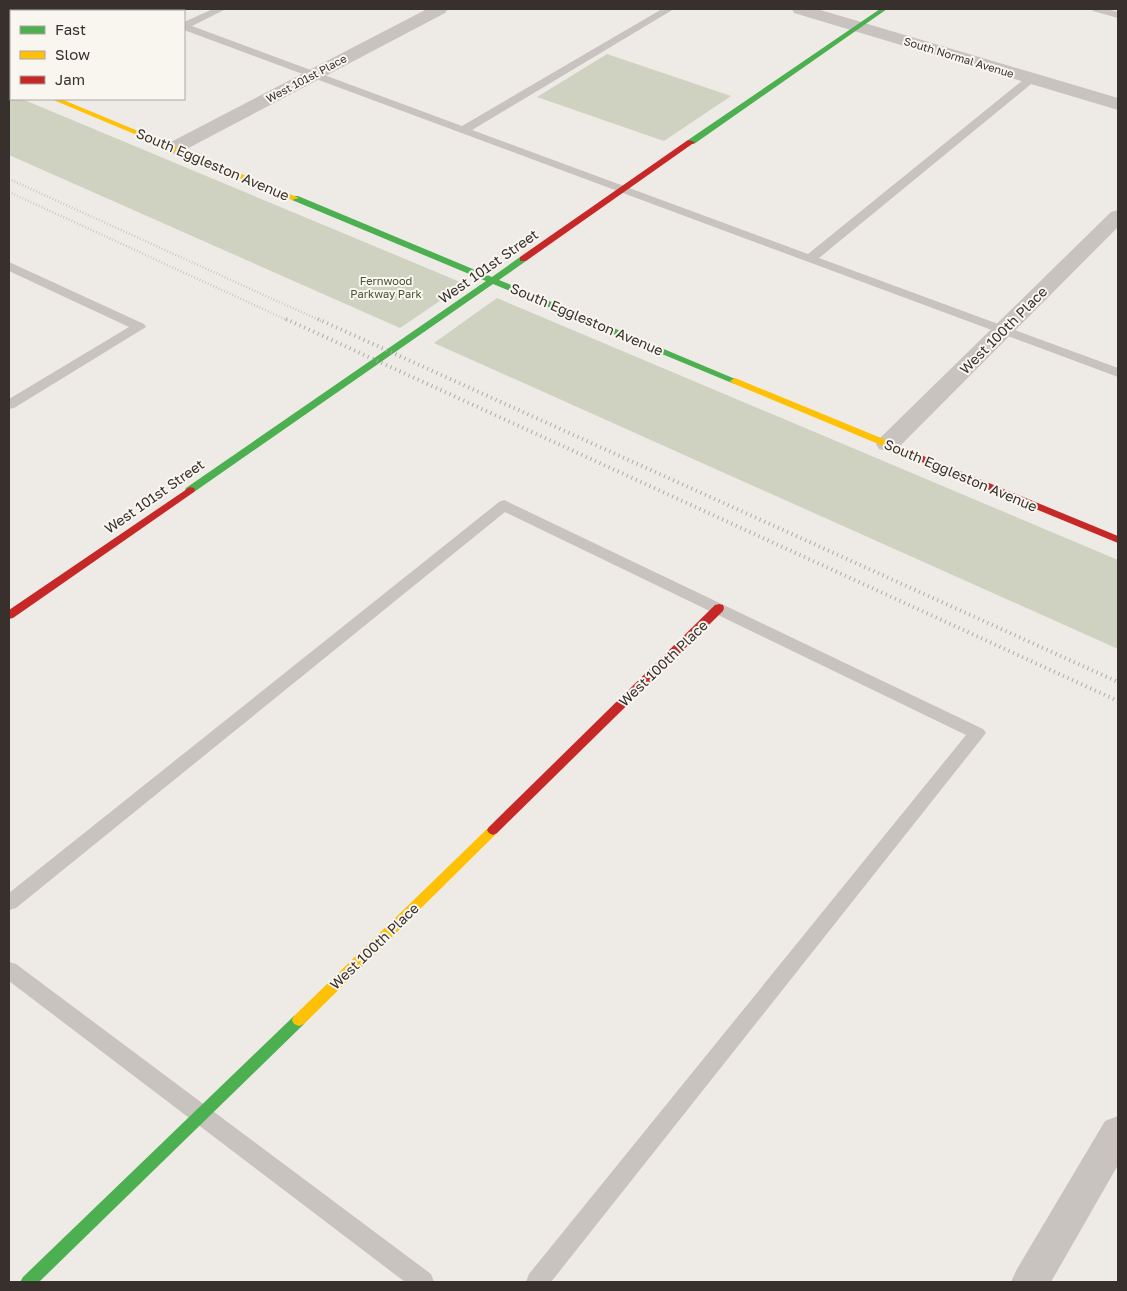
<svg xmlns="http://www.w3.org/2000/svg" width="1127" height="1291" viewBox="0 0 1127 1291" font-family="'Golos Text',sans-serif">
  <rect width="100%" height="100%" fill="#eeeae6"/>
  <g fill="#cfd2c1">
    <path d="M 607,54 L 731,96 L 664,141 L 537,97 Z"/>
    <path d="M 9,93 L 11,94 L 11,99 L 22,99 L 465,284 L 400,328 L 9,155 Z"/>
    <path d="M 497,298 L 1118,560 L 1118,649 L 434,343 Z"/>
  </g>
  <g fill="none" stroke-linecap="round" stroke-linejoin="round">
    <g fill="#c8c3be" fill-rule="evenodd">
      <path d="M 130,9 L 145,9 L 147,11 L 132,11 Z"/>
      <path d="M 213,9 L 226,9 L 192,26 L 462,126 L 662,9 L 674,9 L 472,130 L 808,254 L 1028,76 L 1036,76 L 1037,78 L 1036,80 L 819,258 L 1118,368 L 1118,377 L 184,30 L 184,22 Z"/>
      <path d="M 1092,9 L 1107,9 L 1118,12 L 1118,18 L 1093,11 Z"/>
      <path d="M 9,262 L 144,324 L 146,327 L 14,408 L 9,409 L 9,399 L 129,327 L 9,271 Z"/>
      <path d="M 504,500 L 983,729 L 986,733 L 551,1282 L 526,1282 L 529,1274 L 966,735 L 505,512 L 16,908 L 9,910 L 9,893 L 499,502 Z"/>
      <path d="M 9,962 L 16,964 L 431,1274 L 434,1282 L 405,1282 L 9,981 Z"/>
    </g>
    <g fill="#c8c3be" fill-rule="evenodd">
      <path d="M 427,9 L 448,9 L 445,13 L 181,152 L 174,154 L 167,152 L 164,148 L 167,144 Z"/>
      <path d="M 792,9 L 817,9 L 1118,98 L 1118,110 L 794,13 Z"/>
      <rect x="9" y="74" width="2" height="11"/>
      <path d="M 1118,210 L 1118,227 L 897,449 L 888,451 L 879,449 L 876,444 L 879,439 L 1111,212 Z"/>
      <path d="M 1118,1116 L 1118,1165 L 1051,1282 L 1011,1282 L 1017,1269 L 1105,1121 Z"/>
    </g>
    <g fill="#4caf50" fill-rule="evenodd">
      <path d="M 880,9 L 887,9 L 694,144 L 688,144 L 688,140 Z"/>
      <path d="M 292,196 L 298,196 L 492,277 L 520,257 L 526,257 L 526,261 L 499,280 L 740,381 L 735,384 L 732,383 L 493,284 L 194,492 L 186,492 L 185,490 L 186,488 L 486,281 L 292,200 Z"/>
      <path d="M 299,1014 L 304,1016 L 306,1020 L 304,1024 L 39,1282 L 20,1282 L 23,1277 L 294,1016 Z"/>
    </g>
    <g fill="#ffc107" fill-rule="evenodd">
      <path d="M 51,99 L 61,99 L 299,198 L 292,200 Z"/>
      <path d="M 735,378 L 920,454 L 921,456 L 920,458 L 912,458 L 732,383 L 730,381 Z"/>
      <path d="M 493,825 L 497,827 L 499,830 L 497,833 L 304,1024 L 299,1026 L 294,1024 L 292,1020 L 294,1016 L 489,827 Z"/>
    </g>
    <g fill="#c62828" fill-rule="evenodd">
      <path d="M 688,140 L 695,142 L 526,261 L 520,261 L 520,257 Z"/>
      <path d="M 916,453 L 1118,536 L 1118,543 L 912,458 L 911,456 Z"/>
      <path d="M 190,487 L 194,488 L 195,490 L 194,492 L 13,618 L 9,619 L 9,610 Z"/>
      <path d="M 719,604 L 723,605 L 724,608 L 723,611 L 497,833 L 493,835 L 489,833 L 487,830 L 489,827 L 715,605 Z"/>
    </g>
    <g stroke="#afaba9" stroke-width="2.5" stroke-dasharray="0.5 2.5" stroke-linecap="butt">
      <path d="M 9,179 L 321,321"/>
      <path d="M 9,192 L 289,321"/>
    </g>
    <g stroke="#afaba9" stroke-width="4" stroke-dasharray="1 4" stroke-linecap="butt">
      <path d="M 286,319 L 1118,701"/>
      <path d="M 318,319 L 1118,682"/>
    </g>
  </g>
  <g text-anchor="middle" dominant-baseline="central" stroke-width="4" stroke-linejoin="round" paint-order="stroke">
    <g font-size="11" fill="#38302c" stroke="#f9f5ef">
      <text transform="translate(959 57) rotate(17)">South Normal Avenue</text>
      <text transform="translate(306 78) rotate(-28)">West 101st Place</text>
    </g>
    <g font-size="11" fill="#475433" stroke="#f9f5ef">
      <text x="386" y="280">Fernwood<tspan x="386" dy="13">Parkway Park</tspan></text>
    </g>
    <g font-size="14" fill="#38302c" stroke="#f9f5ef">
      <text transform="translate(213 164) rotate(23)">South Eggleston Avenue</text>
      <text transform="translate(488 266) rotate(-35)">West 101st Street</text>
      <text transform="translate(587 319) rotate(23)">South Eggleston Avenue</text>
      <text transform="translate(1003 330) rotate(-45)">West 100th Place</text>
      <text transform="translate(961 475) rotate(23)">South Eggleston Avenue</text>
      <text transform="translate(154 496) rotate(-35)">West 101st Street</text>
      <text transform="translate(663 663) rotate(-44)">West 100th Place</text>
      <text transform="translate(374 946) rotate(-44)">West 100th Place</text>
    </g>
  </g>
  <rect width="1127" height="1291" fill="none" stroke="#38302c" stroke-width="20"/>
  <rect x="10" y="10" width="175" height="90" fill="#f9f5ef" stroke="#aca6a1"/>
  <rect x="20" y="26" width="25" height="8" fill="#4caf50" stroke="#aca6a1"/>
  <text x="55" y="35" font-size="15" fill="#38302c">Fast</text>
  <rect x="20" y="51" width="25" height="8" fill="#ffc107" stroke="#aca6a1"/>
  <text x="55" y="60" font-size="15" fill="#38302c">Slow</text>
  <rect x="20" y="76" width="25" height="8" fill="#c62828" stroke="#aca6a1"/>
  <text x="55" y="85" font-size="15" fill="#38302c">Jam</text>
</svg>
